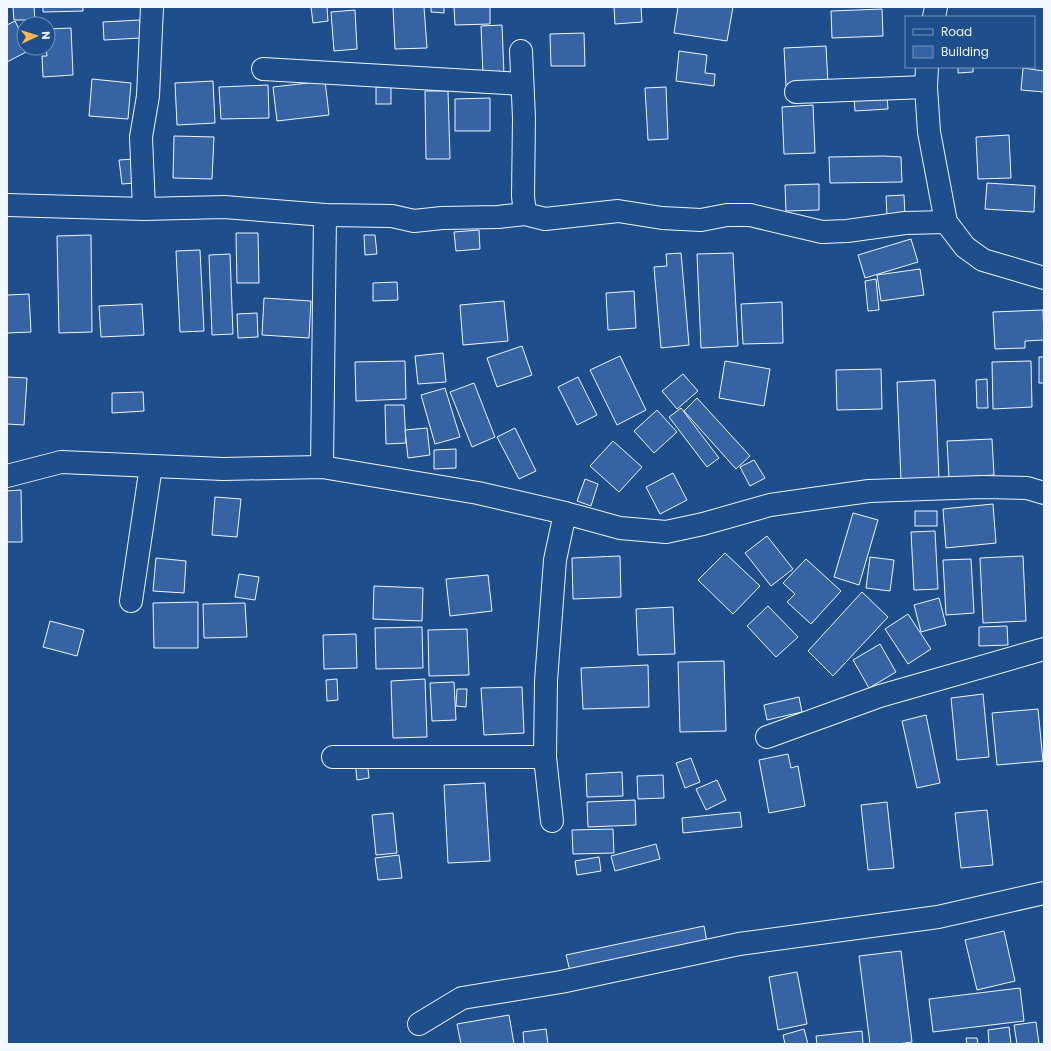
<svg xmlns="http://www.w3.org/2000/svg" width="1051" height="1051" viewBox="0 0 1051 1051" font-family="Poppins,sans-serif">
  <rect width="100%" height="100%" fill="#1f4e8c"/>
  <g fill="#3563a3" stroke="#f2f6ff">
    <path d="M 13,7 L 34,7 L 35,20 L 14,20 Z"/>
    <path d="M 43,7 L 83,7 L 83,11 L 43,12 Z"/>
    <path d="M 311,7 L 327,7 L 328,21 L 313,23 Z"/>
    <path d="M 393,7 L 424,7 L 427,48 L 395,49 Z"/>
    <path d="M 431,7 L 444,7 L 444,13 L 431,12 Z"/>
    <path d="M 454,7 L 490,7 L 490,24 L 455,25 Z"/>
    <path d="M 614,7 L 641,7 L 642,22 L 615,24 Z"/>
    <path d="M 678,7 L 733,7 L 727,41 L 674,33 Z"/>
    <path d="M 882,9 L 883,36 L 832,38 L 831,11 Z"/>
    <path d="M 355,10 L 357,49 L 334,51 L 331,12 Z"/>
    <path d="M 140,20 L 141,38 L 104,40 L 103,22 Z"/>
    <path d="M 15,21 L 24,39 L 24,48 L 28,48 L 30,50 L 7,62 L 7,25 Z"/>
    <path d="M 502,25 L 504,75 L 483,75 L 481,26 Z"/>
    <path d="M 71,28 L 73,75 L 43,77 L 42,56 L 47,56 L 46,48 L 48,48 L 48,29 Z"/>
    <path d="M 584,33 L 585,66 L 551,66 L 550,34 Z"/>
    <path d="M 826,46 L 828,84 L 786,86 L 784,48 Z"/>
    <path d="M 679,51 L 707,55 L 705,73 L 715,74 L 714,86 L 676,81 Z"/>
    <path d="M 958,67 L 973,67 L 973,72 L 958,73 Z"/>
    <path d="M 1023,68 L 1044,71 L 1044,92 L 1021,90 Z"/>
    <path d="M 92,79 L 131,83 L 128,119 L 89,116 Z"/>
    <path d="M 213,81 L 215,123 L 177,125 L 175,83 Z"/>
    <path d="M 325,81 L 329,115 L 277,121 L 273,87 Z"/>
    <path d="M 268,85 L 269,118 L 221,119 L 219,87 Z"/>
    <rect x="376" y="87" width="15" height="17"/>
    <path d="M 666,87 L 668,139 L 648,140 L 645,88 Z"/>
    <path d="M 425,91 L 448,91 L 450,159 L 426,159 Z"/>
    <path d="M 887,96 L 888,109 L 855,111 L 854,98 Z"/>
    <path d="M 490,98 L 490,131 L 455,131 L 455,99 Z"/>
    <path d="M 813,105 L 815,153 L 784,154 L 782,107 Z"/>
    <path d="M 1009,135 L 1011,178 L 978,179 L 976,137 Z"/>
    <path d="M 174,136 L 214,137 L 212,179 L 173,178 Z"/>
    <path d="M 884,156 L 901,157 L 902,182 L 830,183 L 829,157 Z"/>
    <path d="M 134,159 L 136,183 L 122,184 L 119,160 Z"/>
    <path d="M 987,183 L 1035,186 L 1034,212 L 985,209 Z"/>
    <path d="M 819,184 L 819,210 L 786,211 L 785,185 Z"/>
    <path d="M 904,195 L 905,216 L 887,217 L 886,196 Z"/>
    <path d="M 479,230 L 480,249 L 456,251 L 454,232 Z"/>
    <path d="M 236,233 L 258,233 L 259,283 L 237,283 Z"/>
    <path d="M 91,235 L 92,332 L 59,333 L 57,236 Z"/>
    <path d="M 364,235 L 375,235 L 377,254 L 365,255 Z"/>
    <path d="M 911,239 L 918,262 L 865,278 L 858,255 Z"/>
    <path d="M 200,250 L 204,331 L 180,332 L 176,251 Z"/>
    <path d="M 681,253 L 689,345 L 661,348 L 654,267 L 667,266 L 666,254 Z"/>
    <path d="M 733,253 L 738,346 L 701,348 L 697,254 Z"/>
    <path d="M 230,254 L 233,334 L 212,335 L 209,255 Z"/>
    <path d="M 920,269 L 924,295 L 881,301 L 877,275 Z"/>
    <path d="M 876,279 L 879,310 L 868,311 L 865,281 Z"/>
    <path d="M 397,282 L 398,300 L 373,301 L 373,283 Z"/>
    <path d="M 634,291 L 636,328 L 608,330 L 606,293 Z"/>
    <path d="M 29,294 L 31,332 L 7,333 L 7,295 Z"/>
    <path d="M 264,298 L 311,301 L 309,338 L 262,335 Z"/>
    <path d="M 504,301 L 508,341 L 463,345 L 460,305 Z"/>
    <path d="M 782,302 L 783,343 L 743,344 L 741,304 Z"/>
    <path d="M 142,304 L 144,335 L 101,337 L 99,306 Z"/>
    <path d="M 1043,310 L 1044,340 L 1025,341 L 1025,348 L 995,349 L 993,312 Z"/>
    <path d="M 257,313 L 258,337 L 238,338 L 237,314 Z"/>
    <path d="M 522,346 L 532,375 L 497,387 L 487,358 Z"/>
    <path d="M 443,353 L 446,382 L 418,384 L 415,356 Z"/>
    <path d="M 620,356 L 646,410 L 617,425 L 590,370 Z"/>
    <rect x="1039" y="357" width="5" height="26"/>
    <path d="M 405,361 L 406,399 L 356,401 L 355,362 Z"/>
    <path d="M 725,361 L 770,369 L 764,406 L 719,398 Z"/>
    <path d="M 1031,361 L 1032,407 L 993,409 L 992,362 Z"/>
    <path d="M 881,369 L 882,409 L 837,410 L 836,370 Z"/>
    <path d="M 683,374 L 698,391 L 677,409 L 662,391 Z"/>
    <path d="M 7,377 L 27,378 L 24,425 L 7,424 Z"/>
    <path d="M 578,377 L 597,415 L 577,425 L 558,387 Z"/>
    <path d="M 987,379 L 988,408 L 977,408 L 976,380 Z"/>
    <path d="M 935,380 L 939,479 L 901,480 L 897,382 Z"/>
    <path d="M 474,383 L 495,437 L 472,447 L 450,392 Z"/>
    <path d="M 445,388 L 460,437 L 435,444 L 421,395 Z"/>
    <path d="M 143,392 L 144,411 L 112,413 L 112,393 Z"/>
    <path d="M 697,398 L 750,456 L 736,469 L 684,411 Z"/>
    <path d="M 385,405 L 404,405 L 406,443 L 386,444 Z"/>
    <path d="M 681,408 L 719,458 L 707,467 L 669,417 Z"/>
    <path d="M 657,410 L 677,432 L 654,453 L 634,431 Z"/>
    <path d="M 427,428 L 430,455 L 408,458 L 405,430 Z"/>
    <path d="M 515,428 L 536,471 L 519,479 L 497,437 Z"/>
    <path d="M 992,439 L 994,475 L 949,478 L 947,441 Z"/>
    <path d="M 613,441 L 642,467 L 619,492 L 590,466 Z"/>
    <path d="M 456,449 L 456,468 L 434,469 L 434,450 Z"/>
    <path d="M 754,460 L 765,478 L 750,486 L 740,467 Z"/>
    <path d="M 673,473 L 687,500 L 660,514 L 646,487 Z"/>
    <path d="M 585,479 L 598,484 L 591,506 L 577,501 Z"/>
    <path d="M 21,490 L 22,542 L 7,542 L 7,491 Z"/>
    <path d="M 215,497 L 241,499 L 237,537 L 212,535 Z"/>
    <path d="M 993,504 L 996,543 L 946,548 L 943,509 Z"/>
    <rect x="915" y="511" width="22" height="15"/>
    <path d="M 853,513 L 878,520 L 859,585 L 834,577 Z"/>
    <path d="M 935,531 L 938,589 L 914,590 L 911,532 Z"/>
    <path d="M 767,536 L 793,569 L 771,586 L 745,553 Z"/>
    <path d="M 725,553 L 760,586 L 733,614 L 698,580 Z"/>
    <path d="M 620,556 L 621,597 L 573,599 L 572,558 Z"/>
    <path d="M 1023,556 L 1026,621 L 983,623 L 980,558 Z"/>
    <path d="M 870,557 L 894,560 L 890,591 L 866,588 Z"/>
    <path d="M 156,558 L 186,561 L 184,593 L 153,591 Z"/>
    <path d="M 806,559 L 841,591 L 811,624 L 787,602 L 795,594 L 783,583 Z"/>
    <path d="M 971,559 L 974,613 L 946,615 L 943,560 Z"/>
    <path d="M 239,574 L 259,577 L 255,600 L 235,597 Z"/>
    <path d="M 488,575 L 492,611 L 450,616 L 446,579 Z"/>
    <path d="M 374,586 L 423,588 L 422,621 L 373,619 Z"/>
    <path d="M 862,592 L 888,617 L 833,676 L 808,651 Z"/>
    <path d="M 939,598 L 946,625 L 921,632 L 914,605 Z"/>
    <path d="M 198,602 L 198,648 L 154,648 L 153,603 Z"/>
    <path d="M 245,603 L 247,637 L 204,638 L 203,604 Z"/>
    <path d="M 768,606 L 798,637 L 776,657 L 747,626 Z"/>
    <path d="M 673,607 L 675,654 L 638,655 L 636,609 Z"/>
    <path d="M 908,614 L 931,649 L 908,664 L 885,629 Z"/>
    <path d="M 50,621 L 84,630 L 77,656 L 43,647 Z"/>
    <path d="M 1007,626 L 1008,645 L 979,646 L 979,627 Z"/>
    <path d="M 422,627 L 423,668 L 376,669 L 375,628 Z"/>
    <path d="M 467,629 L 469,675 L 429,676 L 428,630 Z"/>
    <path d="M 356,634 L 357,668 L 324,669 L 323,635 Z"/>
    <path d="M 880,644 L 896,672 L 869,688 L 853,660 Z"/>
    <path d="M 724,661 L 726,731 L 680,732 L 678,662 Z"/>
    <path d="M 648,665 L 649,707 L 583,709 L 581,668 Z"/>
    <path d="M 337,679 L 338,700 L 327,701 L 326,680 Z"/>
    <path d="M 425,679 L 427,737 L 393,738 L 391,681 Z"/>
    <path d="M 454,682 L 456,720 L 432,721 L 430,683 Z"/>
    <path d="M 522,687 L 524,733 L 484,735 L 481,688 Z"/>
    <path d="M 457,689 L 467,689 L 466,707 L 456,706 Z"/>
    <path d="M 983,694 L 989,757 L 957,760 L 951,698 Z"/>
    <path d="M 799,697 L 802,712 L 767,720 L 764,705 Z"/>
    <path d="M 1038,709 L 1043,761 L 997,765 L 992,713 Z"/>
    <path d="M 926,715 L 940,783 L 917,788 L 902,721 Z"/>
    <path d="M 788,754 L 791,768 L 798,766 L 805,806 L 769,813 L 759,760 Z"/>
    <path d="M 691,758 L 700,782 L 685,788 L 676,763 Z"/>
    <path d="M 367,759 L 369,778 L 357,780 L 355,761 Z"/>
    <path d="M 622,772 L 623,796 L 587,797 L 586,774 Z"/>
    <path d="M 663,775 L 664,798 L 638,799 L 637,776 Z"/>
    <path d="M 717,780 L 726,800 L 706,810 L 696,789 Z"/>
    <path d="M 485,783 L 490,861 L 448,863 L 444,785 Z"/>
    <path d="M 635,800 L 636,825 L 588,827 L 587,802 Z"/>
    <path d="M 887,802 L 894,868 L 868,870 L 861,805 Z"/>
    <path d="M 987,810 L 993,865 L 961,868 L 955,813 Z"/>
    <path d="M 740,812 L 742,827 L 683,833 L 682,818 Z"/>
    <path d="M 393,813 L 397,853 L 376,855 L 372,815 Z"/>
    <path d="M 613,829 L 614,853 L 573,854 L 572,830 Z"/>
    <path d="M 656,844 L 660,859 L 615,871 L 611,856 Z"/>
    <path d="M 399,855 L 402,878 L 378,880 L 375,858 Z"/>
    <path d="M 599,857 L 601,871 L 577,875 L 575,861 Z"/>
    <path d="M 704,926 L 707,942 L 570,971 L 566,955 Z"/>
    <path d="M 1004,931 L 1015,981 L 977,990 L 965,940 Z"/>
    <path d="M 901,951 L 912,1042 L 898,1044 L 870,1044 L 859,956 Z"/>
    <path d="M 797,972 L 807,1024 L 778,1030 L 769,977 Z"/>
    <path d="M 1020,988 L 1024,1021 L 933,1032 L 929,999 Z"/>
    <path d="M 509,1015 L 514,1044 L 461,1044 L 457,1024 Z"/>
    <path d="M 1036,1022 L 1039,1044 L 1017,1044 L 1014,1025 Z"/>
    <path d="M 1009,1027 L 1011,1044 L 989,1044 L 988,1030 Z"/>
    <path d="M 546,1029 L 548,1044 L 524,1044 L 523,1032 Z"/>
    <path d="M 804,1029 L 808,1044 L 785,1044 L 783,1035 Z"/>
    <path d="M 862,1031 L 863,1044 L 817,1044 L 816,1036 Z"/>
    <path d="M 966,1038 L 977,1038 L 978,1044 L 967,1044 Z"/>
  </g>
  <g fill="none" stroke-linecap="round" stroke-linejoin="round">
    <g stroke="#f2f6ff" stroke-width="24">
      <g id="minor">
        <path d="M 934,17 L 936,7"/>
        <path d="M 521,51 L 524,118 L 523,196 L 525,214"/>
        <path d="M 927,67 L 926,87 L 929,132 L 946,222 L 965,247 L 983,260 L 1044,278"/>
        <path d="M 263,69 L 522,84"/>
        <path d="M 796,92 L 926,87"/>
        <path d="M 7,205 L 144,209 L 224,207 L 325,215 L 392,216 L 414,221 L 442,218 L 498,217 L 525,214 L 545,219 L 618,211 L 662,218 L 701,220 L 727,215 L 750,215 L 822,232 L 847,231 L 905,223 L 946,222"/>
        <path d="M 144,209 L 141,137 L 148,96 L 152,7"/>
        <path d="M 322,467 L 325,215"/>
        <path d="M 7,476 L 61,462 L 223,469 L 322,467 L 478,493 L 565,513 L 620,528 L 666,532 L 703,524 L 770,505 L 869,491 L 982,487 L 1027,488 L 1044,493"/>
        <path d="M 131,601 L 151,466"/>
        <path d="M 767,737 L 880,696 L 1044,649"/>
        <path d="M 333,757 L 545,757"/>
        <path d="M 552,821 L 545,757 L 546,681 L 555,560 L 565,513"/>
        <path d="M 419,1024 L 462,998 L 561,982 L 739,944 L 938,917 L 1044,893"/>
      </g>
    </g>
    <use href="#minor" stroke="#1f4e8c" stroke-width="22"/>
  </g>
  <rect width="1051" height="1051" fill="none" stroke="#f2f6ff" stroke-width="16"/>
  <rect x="905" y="16" width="130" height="52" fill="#1f4e8c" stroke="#7391ba"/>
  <rect x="913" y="29" width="20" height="6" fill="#1f4e8c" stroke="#7391ba"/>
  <text x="941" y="36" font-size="12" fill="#f2f6ff">Road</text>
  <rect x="913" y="46" width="20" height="12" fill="#3563a3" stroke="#7391ba"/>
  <text x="941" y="56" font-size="12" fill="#f2f6ff">Building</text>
  <g transform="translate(36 36) rotate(86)"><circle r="19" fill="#1f4e8c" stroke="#7391ba"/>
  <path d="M0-3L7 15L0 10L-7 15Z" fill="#ffb74d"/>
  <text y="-6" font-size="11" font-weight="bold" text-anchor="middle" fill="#f2f6ff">N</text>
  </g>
</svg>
